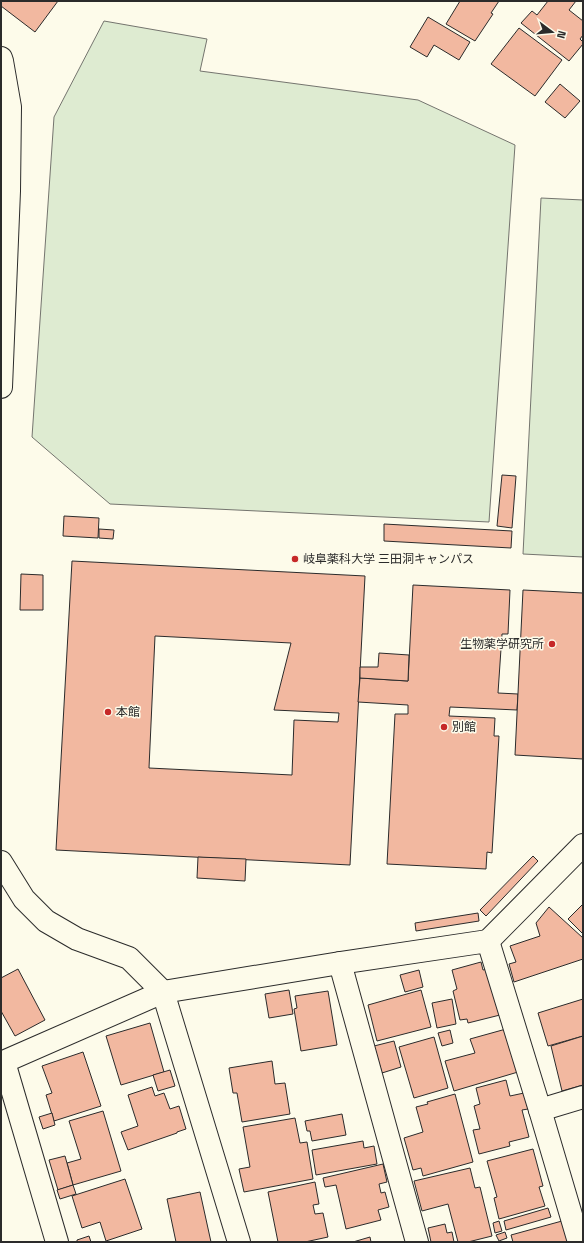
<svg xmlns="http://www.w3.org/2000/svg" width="584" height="1243" viewBox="0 0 584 1243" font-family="'Space Grotesk','Noto Sans JP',sans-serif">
  <rect width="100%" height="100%" fill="#fdfbea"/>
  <g fill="#deebd1" stroke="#74746e">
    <path d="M 104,21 L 207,39 L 200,71 L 418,100 L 515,145 L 489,522 L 110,504 L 32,437 L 54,117 Z"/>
    <path d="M 541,198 L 583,200 L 583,557 L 523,554 Z"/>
  </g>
  <g fill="#f2b8a0" stroke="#2b2b2b" fill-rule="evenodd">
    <path d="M 1,1 L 58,1 L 35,32 L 1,6 Z"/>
    <path d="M 460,1 L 499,1 L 491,13 L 493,14 L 475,41 L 446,24 Z"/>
    <path d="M 548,1 L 576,1 L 569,10 L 583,21 L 583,35 L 580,39 L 583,42 L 583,44 L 569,61 L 521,23 L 532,11 L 537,15 Z"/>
    <path d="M 428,17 L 470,42 L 459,60 L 434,45 L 427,57 L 410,47 Z"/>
    <path d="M 519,28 L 562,60 L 535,96 L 491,64 Z"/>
    <path d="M 560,84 L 580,101 L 565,118 L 545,102 Z"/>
    <path d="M 502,475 L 516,476 L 512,528 L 497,526 Z"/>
    <path d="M 64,516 L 99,518 L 98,538 L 63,536 Z"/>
    <path d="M 384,524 L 512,531 L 511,548 L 384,541 Z"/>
    <path d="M 99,529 L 114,530 L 113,539 L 99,538 Z"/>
    <path d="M 72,561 L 365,576 L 350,865 L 56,850 ZM 155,636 L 291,643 L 274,710 L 339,713 L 338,722 L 294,720 L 292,775 L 149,768 Z"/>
    <path d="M 21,574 L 43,575 L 43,610 L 20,610 Z"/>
    <path d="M 413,585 L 510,590 L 508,634 L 502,634 L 498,693 L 518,694 L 517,710 L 450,707 L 449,716 L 495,718 L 494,736 L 499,736 L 492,853 L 487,852 L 486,869 L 387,864 L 395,714 L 408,714 L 408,705 L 358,702 L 360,678 L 408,681 Z"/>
    <path d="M 523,590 L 583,593 L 583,759 L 515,755 Z"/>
    <path d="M 379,653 L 409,655 L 408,681 L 360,678 L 360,667 L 378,667 Z"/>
    <path d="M 533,856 L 538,861 L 486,916 L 480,910 Z"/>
    <path d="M 198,857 L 246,859 L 245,881 L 197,878 Z"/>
    <path d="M 583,904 L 583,934 L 568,919 Z"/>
    <path d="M 549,907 L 583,938 L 583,959 L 514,982 L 509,964 L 516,962 L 510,946 L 540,936 L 536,923 Z"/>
    <path d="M 478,913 L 479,921 L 416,931 L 415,923 Z"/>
    <path d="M 481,962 L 483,970 L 488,969 L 500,1015 L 468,1023 L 467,1019 L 460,1020 L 453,991 L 457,989 L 452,970 Z"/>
    <path d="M 18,969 L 45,1020 L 15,1036 L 1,1011 L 1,978 Z"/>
    <path d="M 419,970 L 423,987 L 405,992 L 400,975 Z"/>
    <path d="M 289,990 L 293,1014 L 269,1018 L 265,994 Z"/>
    <path d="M 421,990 L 431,1027 L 377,1041 L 368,1005 Z"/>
    <path d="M 328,991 L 337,1045 L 301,1051 L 294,1009 L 297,1008 L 295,996 Z"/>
    <path d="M 452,999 L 456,1024 L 437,1028 L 432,1003 Z"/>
    <path d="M 583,999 L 583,1036 L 548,1046 L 538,1013 Z"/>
    <path d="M 150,1023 L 164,1072 L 121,1085 L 106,1036 Z"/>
    <path d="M 506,1029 L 518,1072 L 454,1091 L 445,1061 L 475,1053 L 470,1039 Z"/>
    <path d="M 450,1030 L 453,1043 L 442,1046 L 438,1033 Z"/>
    <path d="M 583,1036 L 583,1085 L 562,1091 L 551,1046 Z"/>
    <path d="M 434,1037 L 448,1088 L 414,1098 L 399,1047 Z"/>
    <path d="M 394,1041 L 401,1067 L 382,1073 L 374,1046 Z"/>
    <path d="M 83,1052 L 101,1106 L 54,1121 L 46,1095 L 52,1093 L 42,1066 Z"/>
    <path d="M 272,1061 L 275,1084 L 285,1083 L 290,1114 L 242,1122 L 237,1093 L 233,1093 L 229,1068 Z"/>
    <path d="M 170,1070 L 175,1086 L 158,1091 L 153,1075 Z"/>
    <path d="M 506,1080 L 510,1096 L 524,1093 L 528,1109 L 522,1110 L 529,1137 L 509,1142 L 510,1146 L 479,1154 L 473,1130 L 480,1129 L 474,1106 L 480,1104 L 476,1088 Z"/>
    <path d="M 152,1087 L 155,1096 L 164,1093 L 170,1109 L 179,1106 L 186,1129 L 177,1132 L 177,1133 L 128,1150 L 121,1132 L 138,1126 L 128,1095 Z"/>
    <path d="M 455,1094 L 473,1162 L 423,1176 L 421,1168 L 413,1170 L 404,1138 L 423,1132 L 416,1107 L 428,1104 L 427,1102 Z"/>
    <path d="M 103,1111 L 121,1171 L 73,1185 L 67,1163 L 81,1159 L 69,1121 Z"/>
    <path d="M 52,1113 L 55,1125 L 43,1129 L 39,1117 Z"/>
    <path d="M 342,1114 L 346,1135 L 312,1141 L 310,1131 L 307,1131 L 305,1121 Z"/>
    <path d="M 295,1118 L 300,1143 L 307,1142 L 313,1179 L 244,1192 L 239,1169 L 250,1167 L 243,1127 Z"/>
    <path d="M 363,1141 L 364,1148 L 374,1146 L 377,1164 L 316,1175 L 312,1150 Z"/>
    <path d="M 533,1149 L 543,1186 L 539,1187 L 545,1206 L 499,1219 L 494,1198 L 497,1197 L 487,1161 Z"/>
    <path d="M 65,1156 L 73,1185 L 58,1190 L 49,1160 Z"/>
    <path d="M 383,1164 L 387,1182 L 379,1184 L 381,1193 L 385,1192 L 389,1207 L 378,1210 L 381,1220 L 346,1229 L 336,1185 L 325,1187 L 323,1178 Z"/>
    <path d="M 470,1168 L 475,1188 L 480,1187 L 492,1236 L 468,1242 L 458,1242 L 448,1204 L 422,1211 L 414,1181 Z"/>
    <path d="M 125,1179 L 142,1229 L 106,1241 L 100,1222 L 82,1228 L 72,1196 Z"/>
    <path d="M 315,1182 L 319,1204 L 313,1205 L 315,1214 L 323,1213 L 328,1237 L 305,1242 L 278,1242 L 268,1192 Z"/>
    <path d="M 73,1185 L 76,1194 L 60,1199 L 57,1190 Z"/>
    <path d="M 200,1192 L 211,1242 L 176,1242 L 167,1199 Z"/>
    <path d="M 548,1208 L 551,1217 L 506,1230 L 504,1221 Z"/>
    <path d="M 499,1221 L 502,1231 L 495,1233 L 493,1223 Z"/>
    <path d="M 562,1221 L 568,1242 L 513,1242 L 511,1235 Z"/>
    <path d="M 445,1224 L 447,1233 L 452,1232 L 454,1242 L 431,1242 L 428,1228 Z"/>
    <path d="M 505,1232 L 507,1238 L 499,1241 L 496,1235 Z"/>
    <path d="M 89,1236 L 91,1242 L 77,1242 L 77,1240 Z"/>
    <path d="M 370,1237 L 371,1242 L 353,1242 Z"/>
  </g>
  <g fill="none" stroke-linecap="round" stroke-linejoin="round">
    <g stroke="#2b2b2b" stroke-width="24">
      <g id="minor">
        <path d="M 488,941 L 583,845"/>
        <path d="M 340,963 L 417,1242"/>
        <path d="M 4,1062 L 57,1242"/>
        <path d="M 1,1063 L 163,992 L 340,963 L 488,941 L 540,1110 L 579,1242"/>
        <path d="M 540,1110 L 583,1097"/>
      </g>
    </g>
    <g stroke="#2b2b2b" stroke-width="24">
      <g id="tertiary">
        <path d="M 1,58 L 2,61 L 10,107 L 9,191 L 1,387"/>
        <path d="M 1,862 L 24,899 L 46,921 L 77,939 L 129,958 L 163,992 L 239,1242"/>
      </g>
    </g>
    <use href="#minor" stroke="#fdfbea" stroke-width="22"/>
    <use href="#tertiary" stroke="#fdfbea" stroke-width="22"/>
  </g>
  <g fill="#c62828" stroke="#fdfbea" stroke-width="1.5">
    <circle cx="295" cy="559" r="4"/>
    <circle cx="552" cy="644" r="4"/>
    <circle cx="108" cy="712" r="4"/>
    <circle cx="444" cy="727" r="4"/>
  </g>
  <g text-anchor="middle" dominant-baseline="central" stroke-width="3" stroke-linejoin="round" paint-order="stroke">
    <g font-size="12" fill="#2b2b2b" stroke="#fdfbea" text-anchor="start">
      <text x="303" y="559">岐阜薬科大学 三田洞キャンパス</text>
      <text x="544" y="644" text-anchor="end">生物薬学研究所</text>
      <text x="116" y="712">本館</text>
      <text x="452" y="727">別館</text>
    </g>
  </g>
  <rect width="584" height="1243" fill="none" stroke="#2b2b2b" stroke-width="4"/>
  <g transform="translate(552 32) rotate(106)" stroke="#fdfbea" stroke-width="3" paint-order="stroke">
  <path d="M0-3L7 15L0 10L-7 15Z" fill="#2b2b2b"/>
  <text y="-6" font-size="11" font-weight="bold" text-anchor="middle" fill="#2b2b2b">N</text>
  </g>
</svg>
